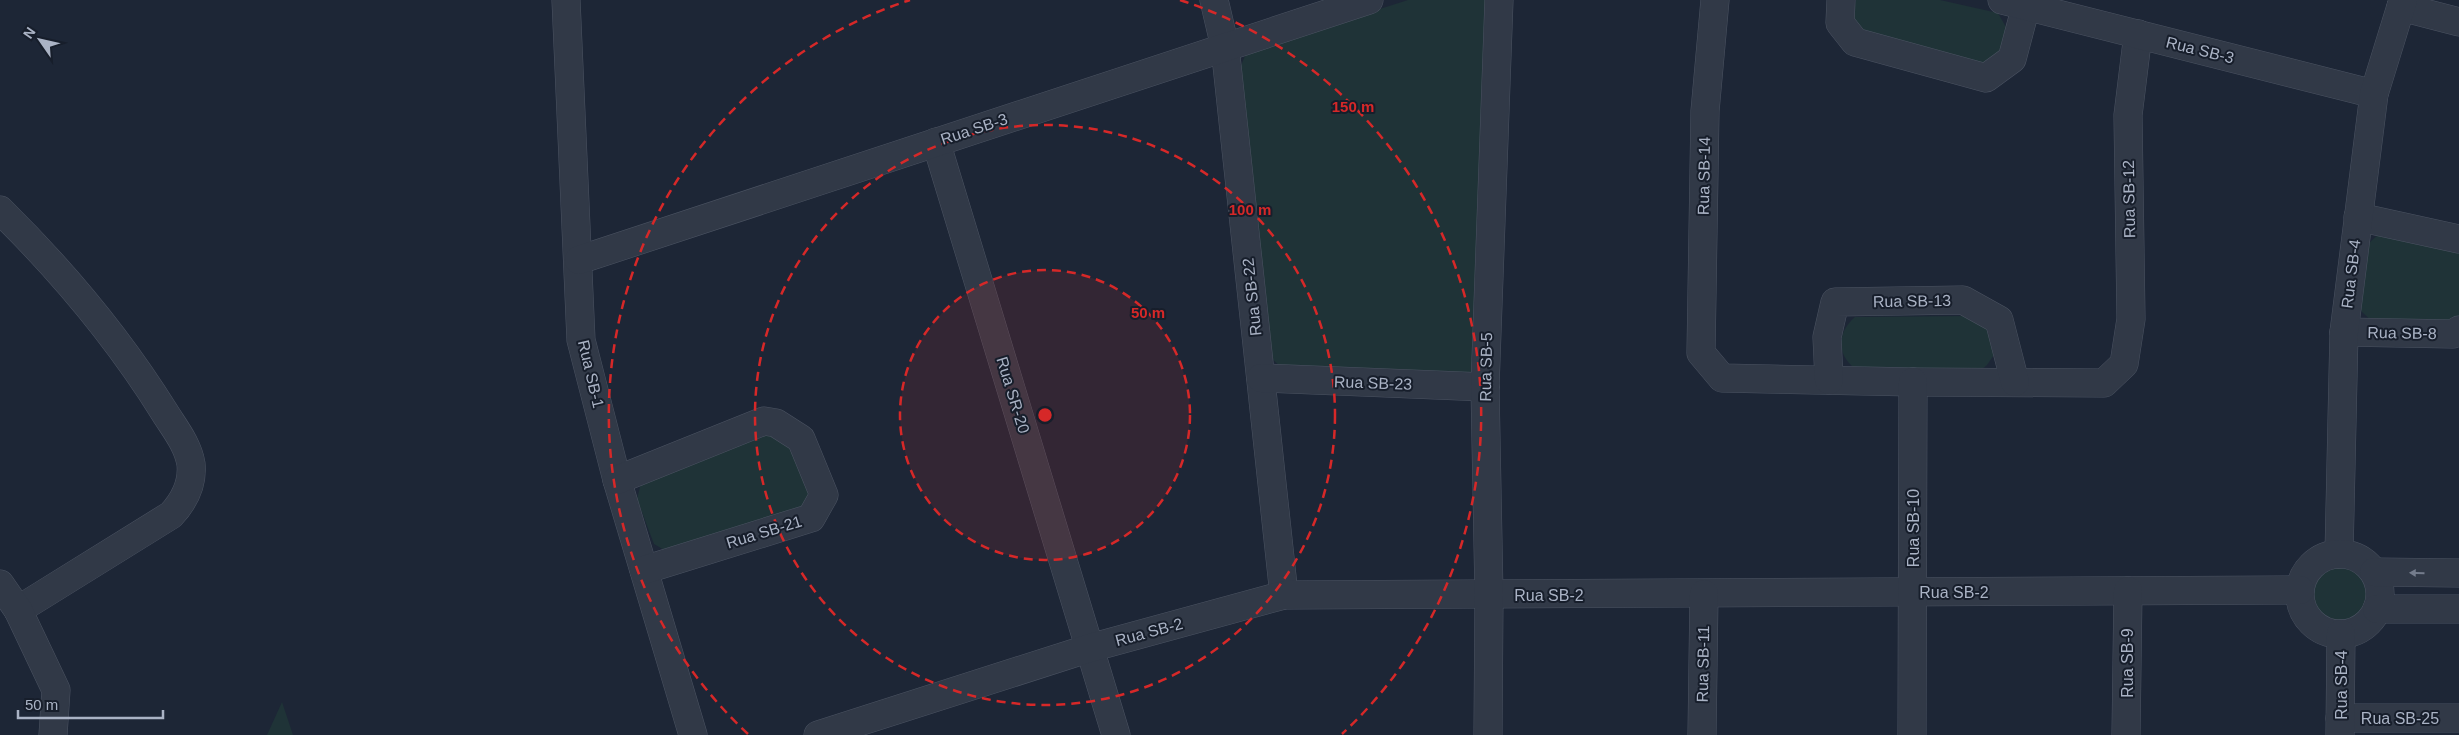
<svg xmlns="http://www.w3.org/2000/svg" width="2459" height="735" viewBox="0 0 2459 735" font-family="Arial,sans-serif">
  <rect width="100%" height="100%" fill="#1d2636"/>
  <g fill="#1f3337">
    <path d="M 1408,0 L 1494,0 L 1474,370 L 1470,373 L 1282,368 L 1271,358 L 1240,68 L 1245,56 L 1251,50 Z"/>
    <path d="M 1856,0 L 1940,0 L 1998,13 L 2007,29 L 2006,47 L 1982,67 L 1860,32 L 1853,16 Z"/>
    <path d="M 2379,234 L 2459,250 L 2459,321 L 2372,321 L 2362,312 L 2359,305 L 2369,243 Z"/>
    <path d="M 1973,316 L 1987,323 L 1996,352 L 1987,365 L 1981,370 L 1859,371 C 1837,358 1835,334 1855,317 Z"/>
    <path d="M 759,436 L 774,436 L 788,441 L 812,486 L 804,507 L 666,551 L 654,544 L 637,499 L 641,483 Z"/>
    <circle cx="2340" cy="594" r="30"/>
    <path d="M 282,702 L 293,735 L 267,735 Z"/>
  </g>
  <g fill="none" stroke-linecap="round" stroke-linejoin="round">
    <g stroke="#4b5362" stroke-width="29">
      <g id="minor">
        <path d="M 566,0 L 581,340 L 617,480 L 693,735"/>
        <path d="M 1214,0 L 1225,47 L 1284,595"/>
        <path d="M 1715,0 L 1705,111 L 1701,353 L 1722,378 L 1913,382 L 2104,383 L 2124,364 L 2131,319 L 2128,115 L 2138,34"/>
        <path d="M 1841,0 L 1840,23 L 1855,42 L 1986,78 L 2012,59 L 2026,6"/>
        <path d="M 2002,0 L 2374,94"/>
        <path d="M 2401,7 L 2459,22"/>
        <path d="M 936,142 L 1116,735"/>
        <path d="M 0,210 C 62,271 119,339 165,413 C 175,429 188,445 191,464 C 193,484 184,501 171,515 L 18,610"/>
        <path d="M 2358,217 L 2459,239"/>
        <path d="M 579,260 L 1369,0"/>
        <path d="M 2344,332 L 2453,334 L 2459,330"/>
        <path d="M 1261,378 L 1485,387"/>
        <path d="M 1829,380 L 1827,337 L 1835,302 L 1963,300 L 1999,320 L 2015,382"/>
        <path d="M 617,480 L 764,421 L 776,423 L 801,439 L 824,495 L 811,518 L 644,570"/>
        <path d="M 2339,554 L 2344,332 L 2374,94 L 2403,0"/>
        <circle cx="2340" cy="594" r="40"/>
        <path d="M 2374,572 L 2459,573"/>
        <path d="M 0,584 L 18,610 L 56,690 L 53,735"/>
        <path d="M 2377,609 L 2459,609"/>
        <path d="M 2340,718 L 2459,718"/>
        <path d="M 818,735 L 1090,648 L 1284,595 L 2300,590"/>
        <path d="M 1488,735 L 1489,595 L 1485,387 L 1499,0"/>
        <path d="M 1702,735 L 1704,594"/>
        <path d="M 1912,735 L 1913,382"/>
        <path d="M 2126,735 L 2128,591"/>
        <path d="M 2340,735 L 2341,634"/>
      </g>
    </g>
    <use href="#minor" stroke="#313947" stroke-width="28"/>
  </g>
  <defs><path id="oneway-solid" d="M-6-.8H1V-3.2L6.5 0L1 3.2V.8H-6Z" transform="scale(1.25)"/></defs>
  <use fill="#747c8c" href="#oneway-solid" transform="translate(2417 573) rotate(-179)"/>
  <circle cx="1045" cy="415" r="145" fill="#d62828" fill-opacity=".12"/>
  <g fill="none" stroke="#d62828" stroke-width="2.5" stroke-dasharray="9 6">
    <circle cx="1045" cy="415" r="145"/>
    <circle cx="1045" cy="415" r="290"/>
    <path d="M748 734A436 436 0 0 1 910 0M1180 0A436 436 0 0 1 1342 734"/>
  </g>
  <g text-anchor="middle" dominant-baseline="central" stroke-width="4" stroke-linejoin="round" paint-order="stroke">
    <g font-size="16" fill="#aab3c5" stroke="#171e2b">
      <text transform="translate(2200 50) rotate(14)">Rua SB-3</text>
      <text transform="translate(974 129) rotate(-18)">Rua SB-3</text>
      <text transform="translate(1704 176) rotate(-89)">Rua SB-14</text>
      <text transform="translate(2129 199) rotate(-91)">Rua SB-12</text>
      <text transform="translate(2351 274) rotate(-83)">Rua SB-4</text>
      <text transform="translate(1252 297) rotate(-96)">Rua SB-22</text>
      <text transform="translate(1912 301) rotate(-1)">Rua SB-13</text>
      <text transform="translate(2402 333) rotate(1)">Rua SB-8</text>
      <text transform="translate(1486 367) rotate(-89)">Rua SB-5</text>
      <text transform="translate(591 374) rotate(77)">Rua SB-1</text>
      <text transform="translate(1373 383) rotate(2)">Rua SB-23</text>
      <text transform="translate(1013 395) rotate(73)">Rua SR-20</text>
      <text transform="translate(1913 528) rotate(-90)">Rua SB-10</text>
      <text transform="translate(764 532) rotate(-17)">Rua SB-21</text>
      <text x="1954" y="592">Rua SB-2</text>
      <text x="1549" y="595">Rua SB-2</text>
      <text transform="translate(1149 632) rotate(-15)">Rua SB-2</text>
      <text transform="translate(2127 663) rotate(-90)">Rua SB-9</text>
      <text transform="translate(1703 664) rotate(-89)">Rua SB-11</text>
      <text transform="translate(2341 685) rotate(-90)">Rua SB-4</text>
      <text x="2400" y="718">Rua SB-25</text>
    </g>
  </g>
  <circle cx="1045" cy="415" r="8" fill="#d62828" stroke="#171e2b" stroke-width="2.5"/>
  <g font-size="15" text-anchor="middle" font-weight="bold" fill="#d62828" stroke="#171e2b" stroke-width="4" stroke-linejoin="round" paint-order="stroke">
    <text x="1353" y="112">150 m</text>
    <text x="1250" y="215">100 m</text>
    <text x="1148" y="318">50 m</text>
  </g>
  <g transform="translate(40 40) rotate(304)" stroke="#171e2b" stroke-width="4" paint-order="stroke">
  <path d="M0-4L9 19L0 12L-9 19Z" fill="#aab3c5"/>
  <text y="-8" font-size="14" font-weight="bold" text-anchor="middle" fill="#aab3c5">N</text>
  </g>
  <path d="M18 710v8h145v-8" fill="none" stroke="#aab3c5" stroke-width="2.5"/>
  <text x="25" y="710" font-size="15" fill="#aab3c5" stroke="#171e2b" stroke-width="4" paint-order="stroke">50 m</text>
</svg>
